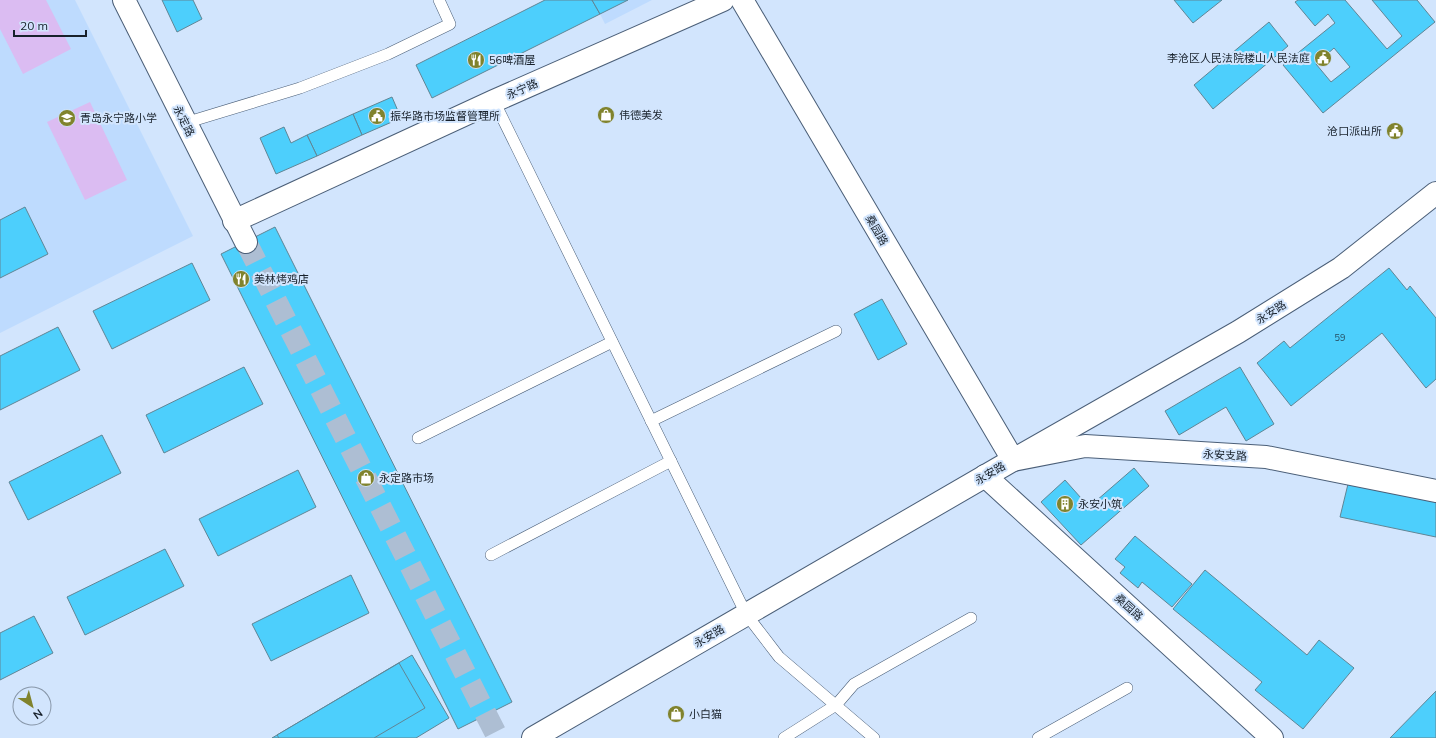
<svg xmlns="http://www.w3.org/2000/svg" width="1436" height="738" viewBox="0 0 1436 738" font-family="Mulish,'Noto Sans SC',sans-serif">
  <rect width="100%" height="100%" fill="#d2e5fd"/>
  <g fill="#bedbfe">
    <path d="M 0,0 L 75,0 L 193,236 L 0,333 Z"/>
    <path d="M 593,0 L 652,0 L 605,24 Z"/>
  </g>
  <g fill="#dbbcf2">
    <path d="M 0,0 L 46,0 L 71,49 L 23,74 L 0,29 Z"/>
    <path d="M 90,102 L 127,180 L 85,200 L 47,122 Z"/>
  </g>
  <g fill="#4dcffc" stroke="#608595" fill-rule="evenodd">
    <path d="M 162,0 L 193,0 L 202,19 L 177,32 Z"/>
    <path d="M 545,0 L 592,0 L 600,14 L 432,98 L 416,65 Z"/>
    <path d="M 592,0 L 628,0 L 600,14 Z"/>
    <path d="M 1174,0 L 1222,0 L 1193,23 Z"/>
    <path d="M 1298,0 L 1345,0 L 1387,49 L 1402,36 L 1372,0 L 1417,0 L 1435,22 L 1323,113 L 1283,65 L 1335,23 L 1328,14 L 1315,26 L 1295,2 ZM 1334,48 L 1350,67 L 1331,82 L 1316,64 Z"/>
    <path d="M 1269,22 L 1288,46 L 1213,109 L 1194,85 Z"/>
    <path d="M 392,97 L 401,118 L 362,135 L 353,114 Z"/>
    <path d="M 353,114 L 362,135 L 317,156 L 307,135 Z"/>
    <path d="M 284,127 L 291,143 L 307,135 L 317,156 L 276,174 L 260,138 Z"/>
    <path d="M 25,207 L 48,254 L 0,278 L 0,220 Z"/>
    <path d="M 275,227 L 512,702 L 458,729 L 221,254 Z"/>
    <path d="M 192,263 L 210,300 L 112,349 L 93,311 Z"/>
    <path d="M 1389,268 L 1407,290 L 1410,286 L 1436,318 L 1436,379 L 1426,388 L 1382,333 L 1291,406 L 1257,363 L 1284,341 L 1290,348 Z"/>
    <path d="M 882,299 L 907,344 L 878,360 L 854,314 Z"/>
    <path d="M 58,327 L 80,370 L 0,410 L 0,356 Z"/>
    <path d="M 244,367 L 263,404 L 164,453 L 146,415 Z"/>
    <path d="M 1240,367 L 1274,424 L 1246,441 L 1226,407 L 1179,435 L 1165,411 Z"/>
    <path d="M 102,435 L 121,473 L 28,520 L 9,482 Z"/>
    <path d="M 1134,468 L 1149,486 L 1081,545 L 1041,502 L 1065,480 L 1089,507 Z"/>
    <path d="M 298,470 L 316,507 L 218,556 L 199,519 Z"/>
    <path d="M 1348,484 L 1436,502 L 1436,537 L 1340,517 Z"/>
    <path d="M 1135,536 L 1192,584 L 1172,607 L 1142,582 L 1138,588 L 1120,573 L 1125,567 L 1115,559 Z"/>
    <path d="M 165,549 L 184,586 L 85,635 L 67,597 Z"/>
    <path d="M 1205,570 L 1307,655 L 1319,640 L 1354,668 L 1303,729 L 1255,690 L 1262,682 L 1173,609 Z"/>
    <path d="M 351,575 L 369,613 L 271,661 L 252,624 Z"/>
    <path d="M 34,616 L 53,653 L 0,680 L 0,633 Z"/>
    <path d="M 412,655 L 449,718 L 416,738 L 272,738 Z"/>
    <path d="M 399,663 L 425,708 L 374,738 L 279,738 L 277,735 Z"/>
    <path d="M 1436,691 L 1436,738 L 1390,738 Z"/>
  </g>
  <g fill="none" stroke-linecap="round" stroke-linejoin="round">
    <path stroke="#adbed3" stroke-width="22" stroke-dasharray="22 11" stroke-linecap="butt" d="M 246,242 L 498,738"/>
    <g stroke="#4b5f78" stroke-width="12">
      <g id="lane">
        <path d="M 494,101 L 746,614 L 779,657 L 874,738"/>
        <path d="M 185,123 L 300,88 L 388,54 L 450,24 L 439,0"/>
        <path d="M 651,421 L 836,331"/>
        <path d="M 418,438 L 612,342"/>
        <path d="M 491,555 L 671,461"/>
        <path d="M 784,738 L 836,705 L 854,684 L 971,618"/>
        <path d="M 1038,738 L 1127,688"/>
      </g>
    </g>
    <g stroke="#4b5f78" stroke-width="24">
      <g id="street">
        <path d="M 124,0 L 246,242"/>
        <path d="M 742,0 L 1013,460 L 1085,446 L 1266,457 L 1436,491"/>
        <path d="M 234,221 L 494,101 L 723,0"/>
        <path d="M 985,476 L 1272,738"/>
      </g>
    </g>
    <g stroke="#4b5f78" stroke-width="24">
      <path id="secondary" d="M 533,738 L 1013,460 L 1238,332 L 1341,268 L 1436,193"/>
    </g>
    <use href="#lane" stroke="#fff" stroke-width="11"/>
    <use href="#street" stroke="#fff" stroke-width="22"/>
    <use href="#secondary" stroke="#fff" stroke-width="22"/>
  </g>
  <defs>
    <g id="civic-disc" transform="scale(0.9)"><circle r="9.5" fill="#80832d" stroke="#d2e5fd"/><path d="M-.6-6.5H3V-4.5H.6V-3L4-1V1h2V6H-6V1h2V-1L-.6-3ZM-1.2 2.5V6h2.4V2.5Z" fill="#fff"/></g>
    <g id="restaurant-disc" transform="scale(0.9)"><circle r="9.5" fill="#80832d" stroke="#d2e5fd"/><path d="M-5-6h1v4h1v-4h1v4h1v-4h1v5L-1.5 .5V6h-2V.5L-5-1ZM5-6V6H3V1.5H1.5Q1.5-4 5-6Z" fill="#fff"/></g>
    <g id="shop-disc" transform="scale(0.9)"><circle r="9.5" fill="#80832d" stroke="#d2e5fd"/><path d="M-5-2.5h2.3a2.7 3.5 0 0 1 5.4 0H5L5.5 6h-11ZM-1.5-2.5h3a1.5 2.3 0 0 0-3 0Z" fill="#fff"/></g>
    <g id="school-disc" transform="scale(0.9)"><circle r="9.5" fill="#80832d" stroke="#d2e5fd"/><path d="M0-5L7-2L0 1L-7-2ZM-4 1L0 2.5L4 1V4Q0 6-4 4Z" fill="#fff"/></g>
    <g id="building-disc" transform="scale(0.9)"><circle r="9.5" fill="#80832d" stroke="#d2e5fd"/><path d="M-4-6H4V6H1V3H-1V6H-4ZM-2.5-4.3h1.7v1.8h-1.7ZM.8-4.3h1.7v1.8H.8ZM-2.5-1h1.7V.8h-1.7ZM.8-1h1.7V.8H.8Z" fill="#fff"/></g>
  </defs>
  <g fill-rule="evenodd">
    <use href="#civic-disc" x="1323" y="58"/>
    <use href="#restaurant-disc" x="476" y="60"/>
    <use href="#shop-disc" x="606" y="115"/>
    <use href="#civic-disc" x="377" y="116"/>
    <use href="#school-disc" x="67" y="118"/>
    <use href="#civic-disc" x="1395" y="131"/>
    <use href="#restaurant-disc" x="241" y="279"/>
    <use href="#shop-disc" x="366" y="478"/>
    <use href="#building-disc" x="1065" y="504"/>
    <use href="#shop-disc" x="676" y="714"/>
  </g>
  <g text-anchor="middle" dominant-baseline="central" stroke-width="4" stroke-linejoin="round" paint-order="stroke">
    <g font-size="9" fill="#254c5f">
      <text x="1340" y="337">59</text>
    </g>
    <g font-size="11" fill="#18212b" stroke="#d2e5fd" text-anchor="start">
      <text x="1310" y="58" text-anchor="end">李沧区人民法院楼山人民法庭</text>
      <text x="489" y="60">56啤酒屋</text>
      <text x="619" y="115">伟德美发</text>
      <text x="390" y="116">振华路市场监督管理所</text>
      <text x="80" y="118">青岛永宁路小学</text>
      <text x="1382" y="131" text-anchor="end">沧口派出所</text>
      <text x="254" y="279">美林烤鸡店</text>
      <text x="379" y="478">永定路市场</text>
      <text x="1078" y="504">永安小筑</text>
      <text x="689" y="714">小白猫</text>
    </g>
    <g font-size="11" fill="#18212b" stroke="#d2e5fd">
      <text transform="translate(522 89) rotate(-24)">永宁路</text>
      <text transform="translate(184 121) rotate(63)">永定路</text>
      <text transform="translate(877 230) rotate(60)">桑园路</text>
      <text transform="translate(1271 312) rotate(-32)">永安路</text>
      <text transform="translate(1225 455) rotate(3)">永安支路</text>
      <text transform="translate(990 473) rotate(-30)">永安路</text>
      <text transform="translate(1129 607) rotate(42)">桑园路</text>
      <text transform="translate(709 636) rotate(-30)">永安路</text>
    </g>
  </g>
  <g transform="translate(32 706) rotate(144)"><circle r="19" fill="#d2e5fd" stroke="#8897a9"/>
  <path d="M0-3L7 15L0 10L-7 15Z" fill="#80832d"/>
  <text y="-6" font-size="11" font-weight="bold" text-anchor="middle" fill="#18212b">N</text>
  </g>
  <path d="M14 30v6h72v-6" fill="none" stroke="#18212b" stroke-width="2"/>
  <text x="20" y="30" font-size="12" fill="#18212b" stroke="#d2e5fd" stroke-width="3" paint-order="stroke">20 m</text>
</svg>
